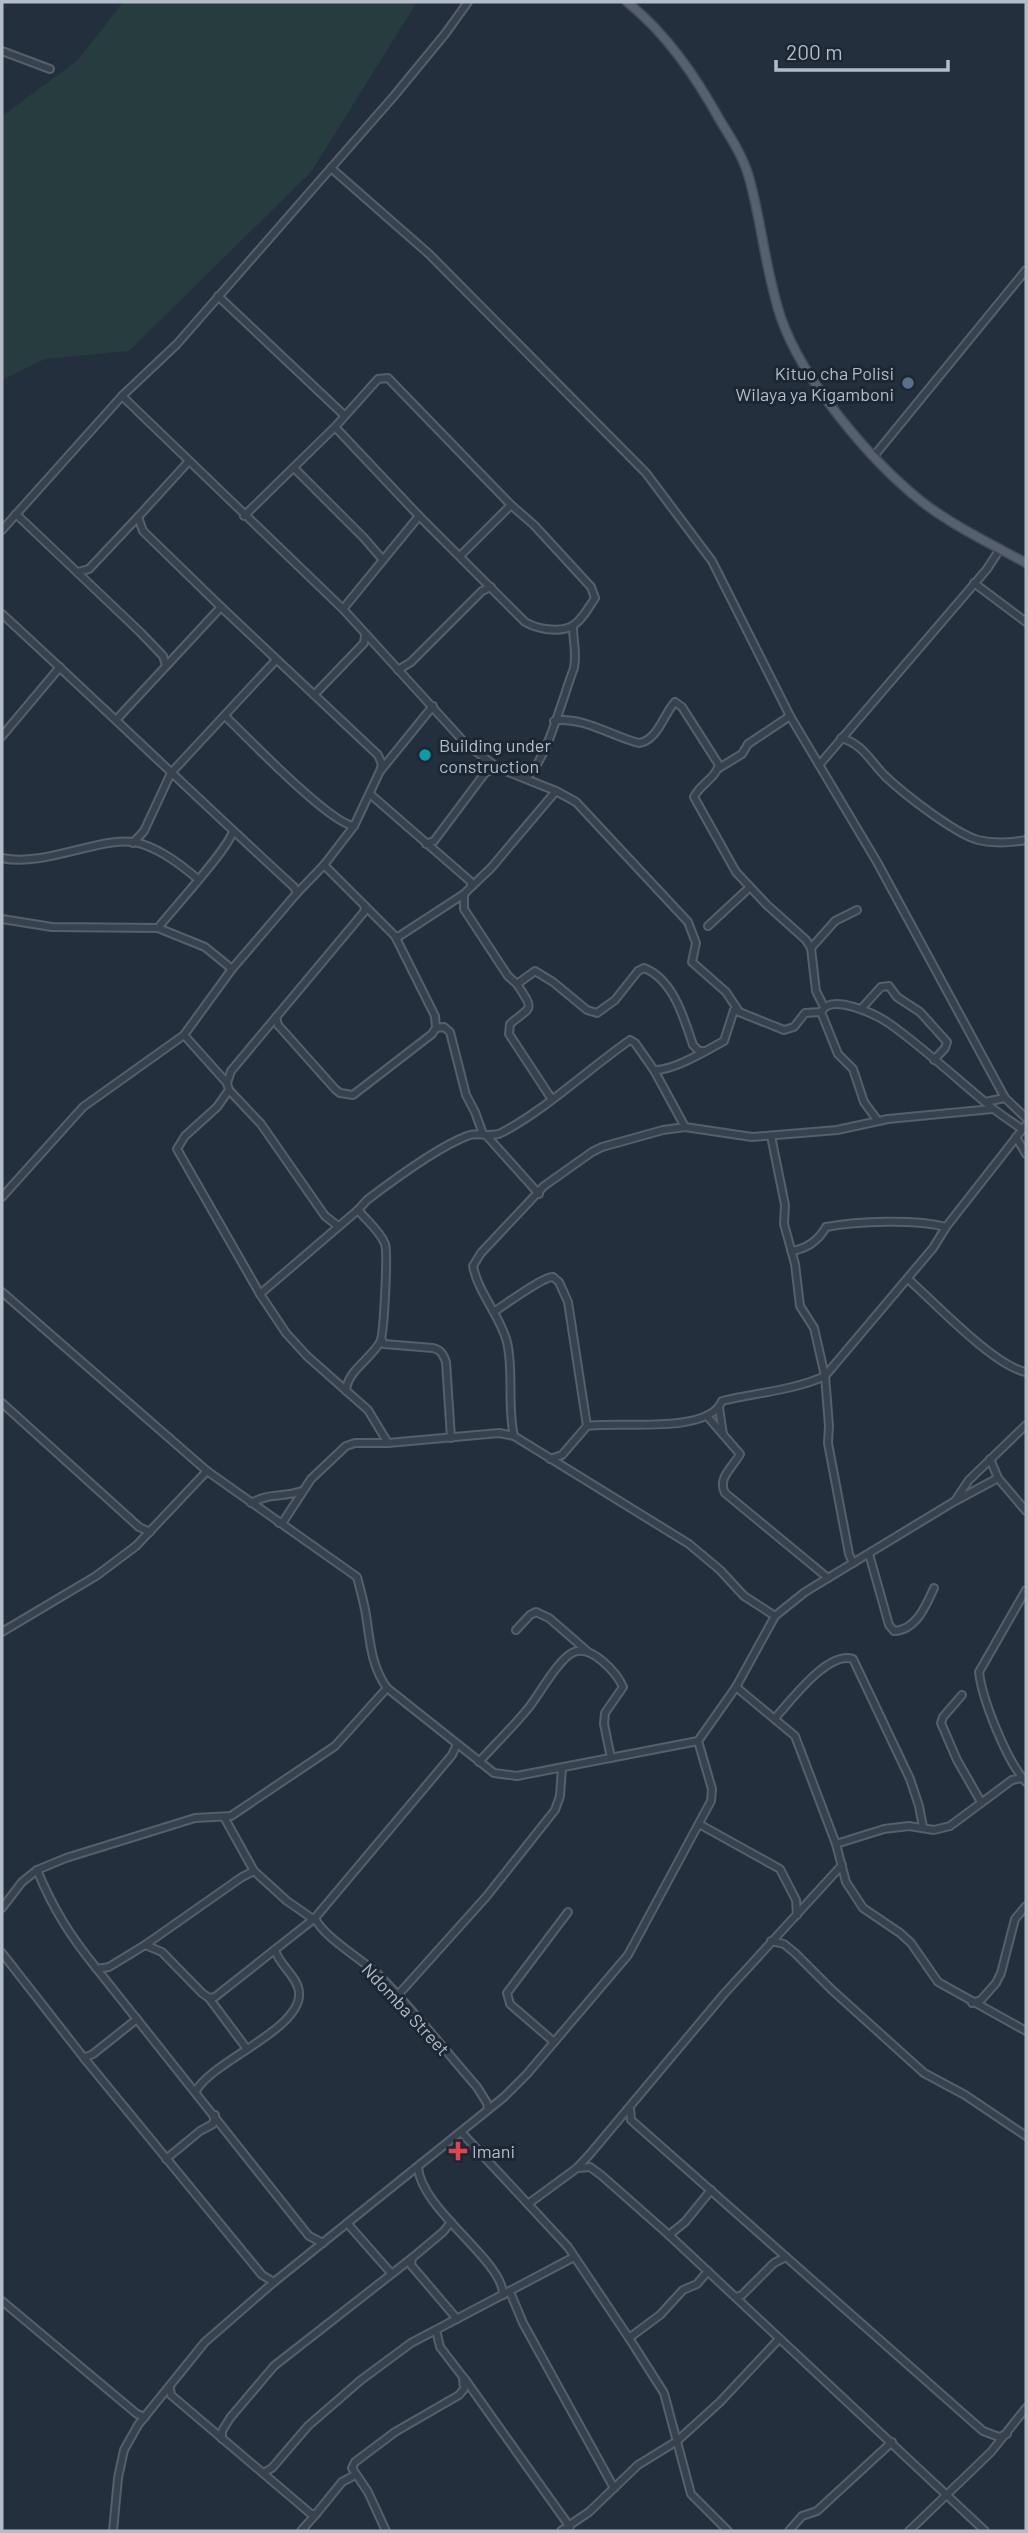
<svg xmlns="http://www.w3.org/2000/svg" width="1028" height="2533" viewBox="0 0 1028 2533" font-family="Barlow,sans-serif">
  <rect width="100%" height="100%" fill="#242f3e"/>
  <path fill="#263c3f" d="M 123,2 L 417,2 L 311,172 L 129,351 L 45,359 L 2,380 L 2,116 L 78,60 Z"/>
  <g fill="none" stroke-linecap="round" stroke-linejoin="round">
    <g stroke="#565f6c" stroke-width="10">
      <g id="minor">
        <path d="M 2,51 L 50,69"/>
        <path d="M 331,168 L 429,254 L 646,473 L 712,561 L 790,716 L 877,862 L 1005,1098 L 1026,1118"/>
        <path d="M 218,296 L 344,415"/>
        <path d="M 122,396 L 343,609 L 465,743 L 498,768 L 556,791 L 576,802 L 688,922 L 696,943 L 692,962 L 726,992 L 738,1010"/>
        <path d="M 874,456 L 1026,270"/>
        <path d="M 294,468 L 364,538 L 383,560"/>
        <path d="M 16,514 L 140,632 L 163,656 L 166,665"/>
        <path d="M 244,516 L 335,427 L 378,379 L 388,378 L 511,505 L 534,525 L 591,587 L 595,598 C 580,621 575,633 546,629 C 538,628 532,626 525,622 L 419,516 L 335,427"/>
        <path d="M 2,530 L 122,396 L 177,344 L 394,96 L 445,34 L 468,2"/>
        <path d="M 460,556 L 511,505"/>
        <path d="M 78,572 L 89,569 L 138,517"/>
        <path d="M 974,583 L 1026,622"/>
        <path d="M 343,609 L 419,516"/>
        <path d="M 2,614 C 100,704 196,797 294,887 L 297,893"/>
        <path d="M 398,670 L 411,662 L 482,591 L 491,587"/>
        <path d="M 314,695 L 364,643 L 365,635"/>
        <path d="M 226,717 C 247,737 330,824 354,826"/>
        <path d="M 116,720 L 221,607"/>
        <path d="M 554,721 C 579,715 614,737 639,743 C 658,740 663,715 675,702 L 682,707 L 719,765 C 715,779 700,784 694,797 L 736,872 L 767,905 L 806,940 L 811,948 L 816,991 L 824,1007"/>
        <path d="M 2,736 L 60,667"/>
        <path d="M 841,738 C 863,744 870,761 885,776 C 904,794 954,833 978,840 C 995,844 1009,843 1026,840"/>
        <path d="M 820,764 L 987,569 L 1000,549"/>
        <path d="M 719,768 L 742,754 L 748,744 L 790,716"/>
        <path d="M 381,770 L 433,706"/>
        <path d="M 525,778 C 545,767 564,693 574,668 C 577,653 573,641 573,627"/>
        <path d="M 370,794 L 470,881 L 472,886 L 464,894 L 464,909 L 508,976 L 517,984 L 535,971 L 553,982 L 587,1010 L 597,1013 L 615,1000 L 638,971 L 644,968 C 673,979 684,1018 693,1045 L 699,1051 L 704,1051"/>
        <path d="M 133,843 L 144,831 L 171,773 L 276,660"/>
        <path d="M 426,844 L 434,841 L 485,773 L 497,768"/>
        <path d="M 2,858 C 47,868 107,832 142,844 C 163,851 181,865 198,879"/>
        <path d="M 324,865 L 365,906 L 364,912 L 231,1071 L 227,1083 L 229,1090 L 217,1107 L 185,1136 L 177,1149 L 260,1294 L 286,1333 L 307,1356 L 368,1410 L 388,1443"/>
        <path d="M 472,886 L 491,868 L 556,791"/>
        <path d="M 365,906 L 395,936 L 398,937 L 464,894"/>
        <path d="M 2,919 L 52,927 L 158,928 L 205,947 L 232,969"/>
        <path d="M 708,926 L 749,888"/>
        <path d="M 158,928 C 173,909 229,848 233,831"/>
        <path d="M 811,948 L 835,921 L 857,910"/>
        <path d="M 517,984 C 535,1012 532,1005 510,1024 L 509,1034 L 551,1098"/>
        <path d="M 861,1009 L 881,987 L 889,986 L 897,997 L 920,1012 L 947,1042 L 945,1048 L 934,1060"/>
        <path d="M 821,1012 L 838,1054 L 853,1069 L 864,1102 L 878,1121"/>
        <path d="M 276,1017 L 278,1025 L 335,1089 L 340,1093 L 353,1095 L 432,1034 L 436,1028 L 435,1016 L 395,936"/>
        <path d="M 436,1028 L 444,1027 L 450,1032 L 466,1095 L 475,1112 L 483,1134"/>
        <path d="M 184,1035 L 227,1083"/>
        <path d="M 654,1070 L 685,1127"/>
        <path d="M 229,1090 L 261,1124 L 325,1216 L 338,1226"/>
        <path d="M 985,1102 L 1005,1098"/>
        <path d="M 486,1135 L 539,1194"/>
        <path d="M 771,1136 L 785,1205 L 784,1224 L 795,1264 L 800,1306 L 814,1328 L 825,1376 L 829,1426 L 828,1443 L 849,1554 L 853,1563"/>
        <path d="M 1016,1137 L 1026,1154"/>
        <path d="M 2,1197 L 83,1107 L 184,1035 L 232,969 L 297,893 L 324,865 L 354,826 L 380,771 L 382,764 L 378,755 L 221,607 L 143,531 L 138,517 L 189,461"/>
        <path d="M 791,1251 C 807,1249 818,1241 826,1227 C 857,1221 916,1219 946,1227"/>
        <path d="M 908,1279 C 934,1302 994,1366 1026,1372"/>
        <path d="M 2,1292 L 207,1471 L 357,1577 C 360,1589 364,1602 366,1615 C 370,1641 371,1666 387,1688 L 494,1773 L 517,1776 L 698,1741"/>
        <path d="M 260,1294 L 358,1210 L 367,1200 C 392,1181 438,1147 467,1136 C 479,1131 491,1139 503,1132 C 549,1107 587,1070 630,1040 L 635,1043 L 654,1070 C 673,1071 707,1050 724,1041 L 734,1010 L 784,1030 L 794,1027 L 805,1013 L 821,1012 C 831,992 877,1015 890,1024 C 925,1049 958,1080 991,1107 C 1001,1115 1012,1122 1022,1129"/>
        <path d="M 495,1311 C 506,1304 544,1276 553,1277 L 559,1282 L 568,1302 L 587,1426"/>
        <path d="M 382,1340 L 384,1344 L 433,1348 C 441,1350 443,1354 446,1362 L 451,1438"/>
        <path d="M 346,1391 C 347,1371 371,1359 380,1342 C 384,1336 388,1252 385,1244 C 380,1231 367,1221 358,1210"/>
        <path d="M 2,1403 L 139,1527 L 150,1532"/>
        <path d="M 719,1408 L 723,1434"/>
        <path d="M 707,1416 L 740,1454 C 733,1467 717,1478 725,1493 L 828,1578"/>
        <path d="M 514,1436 C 507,1406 514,1372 507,1342 C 500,1315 478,1293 473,1266 L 481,1253 L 544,1186 L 592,1152 L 602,1147 L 663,1130 L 685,1127 L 752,1137 L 837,1130 L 888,1119 L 992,1109"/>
        <path d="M 550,1459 L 562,1455 L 587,1426 C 616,1421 709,1435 722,1401 C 755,1393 795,1390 825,1376 L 933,1248 L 946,1227 L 1026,1125"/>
        <path d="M 990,1459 L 998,1478 L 1026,1511"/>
        <path d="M 957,1500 L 998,1478"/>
        <path d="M 251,1503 C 272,1492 281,1498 302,1491"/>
        <path d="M 279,1523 L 283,1522 L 311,1479 L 346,1446 L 355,1443 L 388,1443 L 499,1433 L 514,1436 L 689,1544 L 720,1570 L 744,1596 L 775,1616"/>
        <path d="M 869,1554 L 889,1625 L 894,1631 C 916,1630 926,1606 934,1588"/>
        <path d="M 1026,1590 L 979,1672 C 982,1699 1007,1762 1026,1782"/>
        <path d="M 516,1630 L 530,1615 L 536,1612 L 549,1618 L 587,1651"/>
        <path d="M 2,1632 L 96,1576 L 136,1546 L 207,1471"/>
        <path d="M 736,1687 L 795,1736 L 836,1844 L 846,1882 L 863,1908 L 900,1933 L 911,1943 L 938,1982 L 1026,2031"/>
        <path d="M 962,1695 L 943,1717 L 941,1723 L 957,1760 L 981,1802"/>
        <path d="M 775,1718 C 791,1701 828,1650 853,1659 L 910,1779 L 919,1806 L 923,1827"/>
        <path d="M 479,1762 C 496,1743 515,1725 530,1706 C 540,1693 560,1657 574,1652 C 592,1645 617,1673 623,1687 L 605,1713 L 604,1724 L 611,1758"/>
        <path d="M 224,1817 L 254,1871"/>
        <path d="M 699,1824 L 780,1869 L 796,1900 L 797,1915"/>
        <path d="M 836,1844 L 884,1829 L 909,1826 L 934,1830 L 950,1826 L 1012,1780 L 1022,1778"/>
        <path d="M 37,1870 C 53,1909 71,1937 97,1969 L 109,1967 L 145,1945 L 162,1952 L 202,1993 L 209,1998 L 215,1997 L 315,1918 L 452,1755 L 457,1744"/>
        <path d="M 2,1908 L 22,1882 L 37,1870 L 66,1858 L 195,1818 L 231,1816 L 335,1746 L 387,1688"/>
        <path d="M 315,1918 C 323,1937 363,1960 380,1976 C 414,2011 445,2050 477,2087 L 487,2103 L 488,2109"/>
        <path d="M 771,1941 L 784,1944 L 795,1953 L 832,1990 L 924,2073 L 965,2095 L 1026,2136"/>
        <path d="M 145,1945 L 242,1877 L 254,1871 L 287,1901 L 313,1919"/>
        <path d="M 2,1953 L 84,2058 L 262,2275 L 274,2282"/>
        <path d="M 97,1969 L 309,2236 L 323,2243"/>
        <path d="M 398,1995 L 486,1897 L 555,1810 L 560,1796 L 562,1768"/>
        <path d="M 209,1998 L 247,2049"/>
        <path d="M 972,2003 L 981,2000 L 996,1983 L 1001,1973 L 1015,1919 L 1026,1906"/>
        <path d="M 554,2042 L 510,2004 L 507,1993 L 568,1912"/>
        <path d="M 84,2058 L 93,2054 L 137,2019"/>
        <path d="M 196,2091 C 213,2060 303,2029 299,1992 C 298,1977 279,1965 275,1950"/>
        <path d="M 630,2108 L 631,2120 L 983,2431 L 999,2437 L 1007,2434"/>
        <path d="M 461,2132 L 568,2247 L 629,2338 L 664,2393 L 691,2494 L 728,2531"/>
        <path d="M 166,2159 L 200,2131 L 213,2124 L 215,2115"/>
        <path d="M 418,2167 C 421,2210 504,2261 503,2295"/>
        <path d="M 577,2168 L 590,2167 L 601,2175 L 669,2235 L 985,2531"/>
        <path d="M 528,2204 L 577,2168 L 590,2154 L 724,1994 L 842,1865"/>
        <path d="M 451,2222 L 443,2232 L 412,2258 L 411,2265 L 457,2319"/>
        <path d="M 347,2223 L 391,2273"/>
        <path d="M 669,2235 L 685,2222 L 711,2190"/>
        <path d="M 510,2292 L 523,2323 L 614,2488"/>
        <path d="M 736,2297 L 742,2295 L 774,2263 L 786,2257"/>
        <path d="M 2,2301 L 137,2414 L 145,2417"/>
        <path d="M 629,2338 L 660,2315 L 683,2290 L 697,2284 L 708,2271"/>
        <path d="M 464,2378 L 570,2527"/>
        <path d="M 170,2388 L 171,2395 L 311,2514 L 316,2514 L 342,2482 L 355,2475"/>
        <path d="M 222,2439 L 222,2431 L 230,2418 L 274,2366 L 412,2258"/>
        <path d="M 263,2473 L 272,2468 L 308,2426 L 361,2380 L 411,2343 L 574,2257"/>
        <path d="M 113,2531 L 118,2478 L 124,2450 L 138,2425 L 205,2342 L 274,2282 L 504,2097 L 527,2074 L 628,1955 L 711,1801 L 712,1789 L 698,1741 L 736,1687 L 775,1616 L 805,1592 L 955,1501 L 969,1480 L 1026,1425"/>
        <path d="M 301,2531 L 316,2514"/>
        <path d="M 386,2531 L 368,2492 L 352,2468 L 355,2462 L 395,2432 L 459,2395 L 464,2389 L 463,2377 L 440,2347 L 436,2330"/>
        <path d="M 561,2531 L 589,2512 L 638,2465 L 677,2441 L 720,2402 L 779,2339"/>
        <path d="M 789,2531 L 802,2516 L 817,2511 L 892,2442"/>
        <path d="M 909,2531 L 991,2452 L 1026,2408"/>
      </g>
    </g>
    <g stroke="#414a57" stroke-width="11">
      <path id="major" d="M 627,2 C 667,34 696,77 721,122 C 731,138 742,155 748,174 C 762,221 765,271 781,318 C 803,381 870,460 921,501 C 953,526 991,544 1026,563"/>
    </g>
    <use href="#minor" stroke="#38414e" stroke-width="6"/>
    <use href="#major" stroke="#56606e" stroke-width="8"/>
  </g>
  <circle fill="#5c6f8a" stroke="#1d2633" stroke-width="2.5" cx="908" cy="383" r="7"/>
  <circle fill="#0f9aa8" stroke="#1d2633" stroke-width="2.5" cx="425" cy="755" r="7"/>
  <path fill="#e0444e" stroke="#1d2633" stroke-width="2.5" d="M454.5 2140.5h7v7h7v7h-7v7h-7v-7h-7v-7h7z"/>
  <g text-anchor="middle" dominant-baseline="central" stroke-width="6" stroke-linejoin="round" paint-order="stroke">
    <g font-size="18" fill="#b4bcc9" stroke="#1d2633" text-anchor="start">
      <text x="894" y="373" text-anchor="end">Kituo cha Polisi<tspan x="894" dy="21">Wilaya ya Kigamboni</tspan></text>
      <text x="439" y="745">Building under<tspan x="439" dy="21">construction</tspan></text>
      <text x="472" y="2151">Imani</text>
    </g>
    <g font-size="18" fill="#b4bcc9" stroke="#1d2633">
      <text transform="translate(406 2009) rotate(47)">Ndomba Street</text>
    </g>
  </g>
  <rect width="1028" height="2533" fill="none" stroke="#b4bcc9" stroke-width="7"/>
  <path d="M776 60v10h172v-10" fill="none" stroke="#b4bcc9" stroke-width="3.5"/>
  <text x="786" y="60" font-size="21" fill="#b4bcc9" stroke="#1d2633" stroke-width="5" paint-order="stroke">200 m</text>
</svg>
